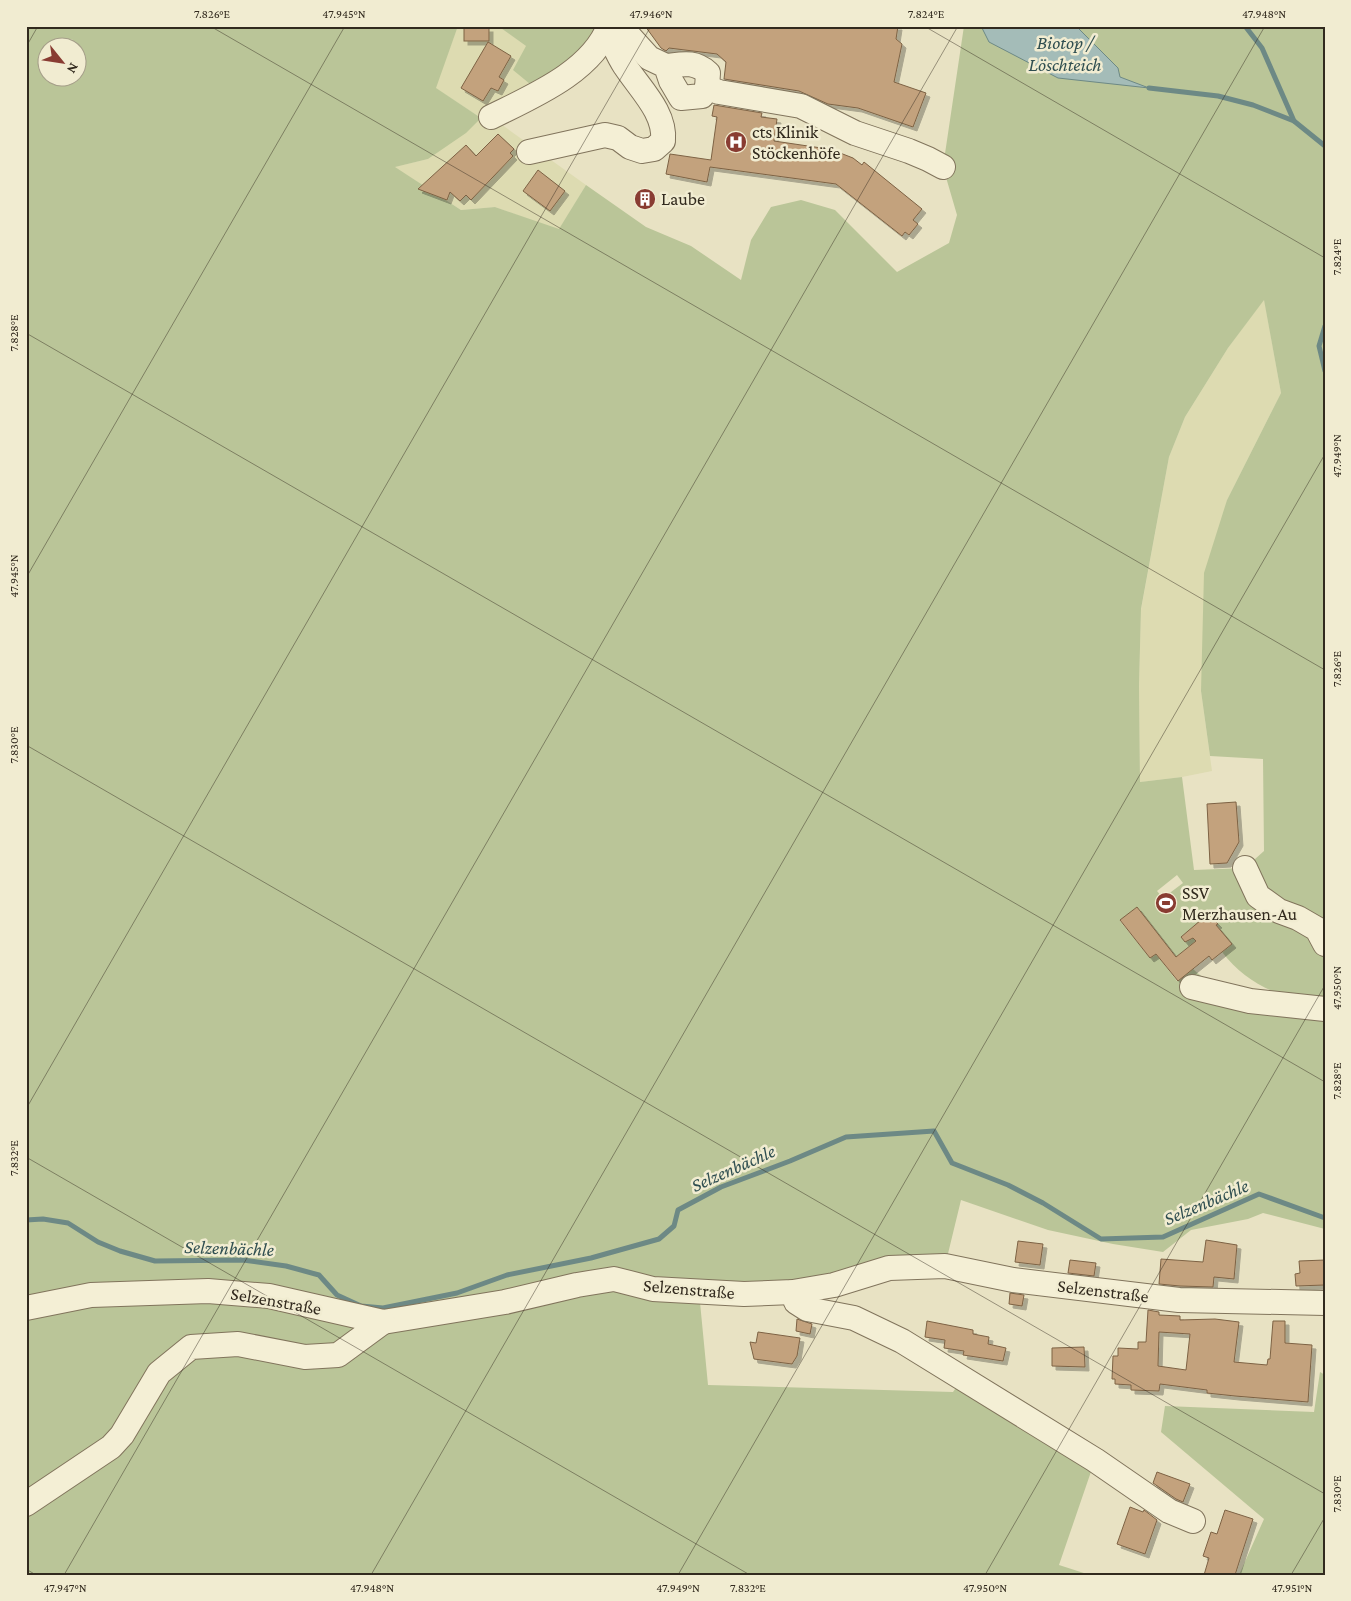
<svg xmlns="http://www.w3.org/2000/svg" width="1351" height="1601" viewBox="0 0 1351 1601" font-family="'Crimson Pro',serif">
  <defs>
    <filter id="shadow"><feDropShadow dx="4" dy="4" stdDeviation="0" flood-color="#0004"/></filter>
  </defs>
  <rect width="100%" height="100%" fill="#e8e2c3"/>
  <g fill="#dddbb1">
    <path d="M 458,26 L 501,26 L 502,28 L 526,46 L 541,93 L 491,117 L 586,185 L 559,230 L 495,207 L 461,210 L 394,167 L 428,159 L 481,118 L 435,88 Z"/>
    <path d="M 1264,299 L 1281,393 L 1227,500 L 1201,691 L 1212,771 L 1182,777 L 1140,782 L 1139,686 L 1141,610 L 1169,457 L 1185,417 L 1228,348 Z"/>
  </g>
  <g fill="#bac598" fill-rule="evenodd">
    <path d="M 26,26 L 458,26 L 436,88 L 481,118 L 466,133 L 428,159 L 395,167 L 461,210 L 495,207 L 559,229 L 586,185 L 646,227 L 691,246 L 741,280 L 751,240 L 771,207 L 801,200 L 835,210 L 897,272 L 949,243 L 957,215 L 943,167 L 964,26 L 1325,26 L 1325,1229 L 1263,1213 L 1248,1219 L 1191,1230 L 1163,1252 L 1113,1244 L 1048,1230 L 961,1200 L 945,1266 L 699,1292 L 708,1385 L 953,1392 L 962,1379 L 1095,1460 L 1059,1565 L 1090,1575 L 26,1575 ZM 48,48 L 78,48 L 78,78 L 48,78 ZM 1264,300 L 1281,393 L 1227,500 L 1204,573 L 1201,691 L 1210,756 L 1263,759 L 1264,851 L 1245,868 L 1194,870 L 1182,777 L 1140,782 L 1139,686 L 1141,609 L 1169,457 L 1185,417 L 1228,348 ZM 1177,875 L 1183,883 L 1163,898 L 1157,891 ZM 1137,907 L 1176,957 L 1196,941 L 1188,931 L 1208,915 L 1218,923 L 1216,925 L 1232,944 L 1222,952 C 1239,974 1259,987 1285,996 C 1255,992 1216,992 1193,969 L 1177,981 L 1156,954 L 1150,958 L 1120,921 Z"/>
    <path d="M 501,26 L 609,26 L 541,93 L 513,70 L 526,46 L 501,28 Z"/>
    <path d="M 1320,1372 L 1325,1375 L 1325,1575 L 1239,1575 L 1264,1519 L 1161,1432 L 1165,1406 L 1314,1412 Z"/>
  </g>
  <path fill="#a4bcb8" stroke="#6d8985" d="M 981,26 L 1076,26 L 1118,68 L 1120,77 L 1149,88 L 1058,78 L 989,42 Z"/>
  <g fill="none" stroke-linecap="round" stroke-linejoin="round">
    <g stroke="#6d8985" stroke-width="5">
      <path d="M 1245,26 L 1262,48 L 1294,121 L 1325,146"/>
      <path d="M 1149,88 L 1218,96 L 1253,105 L 1294,121"/>
      <path d="M 1325,326 L 1319,346 L 1325,371"/>
      <path d="M 26,1220 L 43,1219 L 68,1223 L 98,1242 L 120,1251 L 155,1261 L 243,1260 L 286,1266 L 319,1275 L 337,1295 L 361,1306 L 383,1308 L 457,1293 L 507,1275 L 591,1258 L 659,1239 L 674,1226 L 678,1210 L 721,1187 L 790,1161 L 846,1137 L 934,1131 L 952,1163 L 1008,1185 L 1043,1203 L 1101,1239 L 1163,1237 L 1259,1194 L 1325,1218"/>
    </g>
  </g>
  <g fill="#c3a27d" stroke="#7d6244" fill-rule="evenodd" filter="url(#shadow)">
    <path d="M 645,26 L 741,26 L 753,28 L 765,26 L 898,26 L 896,39 L 902,44 L 894,82 L 926,93 L 913,127 L 858,108 L 828,104 L 799,91 L 724,79 L 726,62 L 717,54 L 669,48 L 666,51 L 661,48 Z"/>
    <rect x="464" y="28" width="25" height="13"/>
    <path d="M 488,42 L 511,56 L 499,77 L 504,80 L 498,91 L 491,88 L 483,101 L 461,88 Z"/>
    <path d="M 714,105 L 762,113 L 761,117 L 777,119 L 774,141 L 835,150 L 835,151 L 853,158 L 862,165 L 864,162 L 922,209 L 913,220 L 918,224 L 909,235 L 905,232 L 902,236 L 836,184 L 710,167 L 707,182 L 666,174 L 670,154 L 711,160 L 717,117 L 712,116 Z"/>
    <path d="M 498,134 L 514,149 L 510,153 L 513,156 L 471,200 L 466,195 L 460,201 L 450,192 L 447,200 L 418,189 L 466,145 L 476,156 Z"/>
    <path d="M 538,170 L 565,191 L 550,211 L 523,191 Z"/>
    <path d="M 1236,802 L 1239,842 L 1227,863 L 1210,864 L 1207,804 Z"/>
    <path d="M 1137,907 L 1176,957 L 1196,941 L 1193,938 L 1185,942 L 1181,937 L 1208,914 L 1218,924 L 1216,925 L 1232,944 L 1212,960 L 1209,956 L 1178,981 L 1156,954 L 1150,958 L 1120,920 Z"/>
    <path d="M 1206,1240 L 1237,1245 L 1234,1279 L 1214,1277 L 1213,1287 L 1180,1286 L 1159,1284 L 1161,1259 L 1203,1262 Z"/>
    <path d="M 1018,1241 L 1043,1244 L 1040,1265 L 1015,1262 Z"/>
    <path d="M 1070,1260 L 1096,1263 L 1094,1276 L 1068,1273 Z"/>
    <path d="M 1325,1260 L 1325,1285 L 1296,1286 L 1295,1274 L 1300,1273 L 1299,1261 Z"/>
    <path d="M 1010,1293 L 1024,1295 L 1022,1306 L 1009,1304 Z"/>
    <path d="M 1148,1310 L 1159,1312 L 1159,1315 L 1180,1316 L 1180,1320 L 1215,1319 L 1239,1322 L 1234,1362 L 1267,1365 L 1268,1359 L 1270,1359 L 1273,1321 L 1285,1321 L 1285,1343 L 1312,1345 L 1308,1402 L 1235,1396 L 1207,1393 L 1207,1390 L 1160,1384 L 1159,1391 L 1131,1390 L 1131,1385 L 1115,1384 L 1115,1379 L 1112,1379 L 1113,1356 L 1118,1356 L 1118,1348 L 1138,1349 L 1138,1342 L 1146,1342 ZM 1159,1332 L 1190,1334 L 1186,1370 L 1158,1366 Z"/>
    <path d="M 797,1319 L 812,1324 L 810,1334 L 796,1331 Z"/>
    <path d="M 927,1321 L 973,1330 L 973,1334 L 989,1337 L 988,1344 L 1006,1348 L 1003,1361 L 963,1355 L 964,1351 L 944,1348 L 945,1340 L 925,1337 Z"/>
    <path d="M 758,1332 L 800,1338 L 797,1356 L 792,1364 L 754,1359 L 750,1342 L 756,1343 Z"/>
    <path d="M 1084,1347 L 1085,1367 L 1052,1366 L 1052,1348 Z"/>
    <path d="M 1157,1472 L 1190,1484 L 1183,1502 L 1176,1499 L 1153,1483 Z"/>
    <path d="M 1130,1507 L 1143,1512 L 1144,1510 L 1157,1520 L 1145,1554 L 1117,1544 Z"/>
    <path d="M 1225,1510 L 1253,1519 L 1242,1553 L 1235,1575 L 1204,1575 L 1209,1558 L 1203,1556 L 1211,1532 L 1217,1534 Z"/>
  </g>
  <g fill="none" stroke-linecap="round" stroke-linejoin="round">
    <g stroke="#81745c" stroke-width="26">
      <g id="minor">
        <path d="M 620,26 L 649,58 L 666,66 L 671,81 L 681,98 L 702,96 L 707,88 L 719,92 L 801,106 L 855,133 L 909,151 L 928,159 L 943,167"/>
        <path d="M 666,66 C 684,64 694,61 708,73 L 707,88"/>
        <path d="M 491,117 C 531,97 592,72 609,26"/>
        <path d="M 529,152 L 605,135 L 618,138 L 630,147 L 642,151 L 654,149 L 663,141 C 666,113 640,89 625,66 C 618,56 613,42 607,31"/>
        <path d="M 1245,868 L 1258,896 L 1279,911 L 1298,918 L 1317,929 L 1325,944"/>
        <path d="M 1192,987 L 1250,1001 L 1325,1009"/>
        <path d="M 793,1292 L 796,1302 L 807,1309 L 854,1318 L 902,1341 L 1095,1460 L 1169,1511 L 1193,1521"/>
        <path d="M 26,1308 L 91,1295 L 208,1291 L 269,1296 L 383,1322 L 505,1302 L 577,1285 L 614,1279 L 653,1289 L 744,1294 L 793,1292 L 834,1285 L 889,1268 L 945,1266 L 1013,1280 L 1179,1300 L 1325,1303"/>
        <path d="M 26,1504 L 111,1447 L 122,1435 L 159,1373 L 191,1347 L 238,1344 L 305,1357 L 338,1355 L 383,1322"/>
      </g>
    </g>
    <use href="#minor" stroke="#f4efd5" stroke-width="24"/>
  </g>
  <path fill="none" stroke="#322a1e" stroke-width="1" stroke-opacity="0.45" d="M 210,26 L 1325,670M 924,26 L 1325,258M 26,47 L 38,26M 26,333 L 1325,1082M 26,578 L 345,26M 26,745 L 1325,1494M 26,1109 L 651,26M 26,1157 L 750,1575M 26,1569 L 36,1575M 64,1575 L 958,26M 371,1575 L 1265,26M 678,1575 L 1325,454M 985,1575 L 1325,985M 1291,1575 L 1325,1517"/>
  <defs>
    <g id="hospital-disc" transform="scale(1.125)"><circle r="9.5" fill="#893c32" stroke="#f1ecd1"/><path d="M-5-5h3v3.5h4V-5h3V5h-3V1.5h-4V5h-3Z" fill="#fff"/></g>
    <g id="building-disc" transform="scale(1.125)"><circle r="9.5" fill="#893c32" stroke="#f1ecd1"/><path d="M-4-6H4V6H1V3H-1V6H-4ZM-2.5-4.3h1.7v1.8h-1.7ZM.8-4.3h1.7v1.8H.8ZM-2.5-1h1.7V.8h-1.7ZM.8-1h1.7V.8H.8Z" fill="#fff"/></g>
    <g id="stadium-disc" transform="scale(1.125)"><circle r="9.5" fill="#893c32" stroke="#f1ecd1"/><path d="M0-5a6.5 5 0 1 0 0 10a6.5 5 0 1 0 0-10ZM-3.5-1.8h7v3.6h-7Z" fill="#fff"/></g>
  </defs>
  <g fill-rule="evenodd">
    <use href="#hospital-disc" x="736" y="142"/>
    <use href="#building-disc" x="645" y="199"/>
    <use href="#stadium-disc" x="1166" y="903"/>
  </g>
  <g text-anchor="middle" dominant-baseline="central" stroke-width="5" stroke-linejoin="round" paint-order="stroke">
    <g font-size="18" fill="#322a1e" stroke="#f1ecd1" text-anchor="start">
      <text x="752" y="132">cts Klinik<tspan x="752" dy="21">Stöckenhöfe</tspan></text>
      <text x="661" y="199">Laube</text>
      <text x="1182" y="893">SSV<tspan x="1182" dy="21">Merzhausen-Au</tspan></text>
    </g>
    <g font-size="18" fill="#322a1e" stroke="#f1ecd1">
      <text transform="translate(689 1289) rotate(5)">Selzenstraße</text>
      <text transform="translate(1103 1291) rotate(7)">Selzenstraße</text>
      <text transform="translate(276 1301) rotate(10)">Selzenstraße</text>
    </g>
    <g font-size="19" font-style="italic" fill="#2f4e50" stroke="#f1ecd1">
      <text x="1065" y="42">Biotop /<tspan x="1065" dy="22">Löschteich</tspan></text>
      <text transform="translate(733 1168) rotate(-24)">Selzenbächle</text>
      <text transform="translate(1206 1202) rotate(-23)">Selzenbächle</text>
      <text transform="translate(229 1248) rotate(2)">Selzenbächle</text>
    </g>
  </g>
  <rect width="1351" height="1601" fill="none" stroke="#f1ecd1" stroke-width="55"/>
  <g transform="translate(62 62) rotate(120)"><circle r="24" fill="#f1ecd1" stroke="#a59e89"/>
  <path d="M0-4L9 19L0 12L-9 19Z" fill="#893c32"/>
  <text y="-8" font-size="14" font-weight="bold" text-anchor="middle" fill="#322a1e">N</text>
  </g>
  <rect x="28" y="28" width="1296" height="1546" fill="none" stroke="#322a1e" stroke-width="2"/>
  <g font-size="12" text-anchor="middle" fill="#322a1e">
    <text x="212" y="18">7.826°E</text>
    <text x="344" y="18">47.945°N</text>
    <text x="651" y="18">47.946°N</text>
    <text x="926" y="18">7.824°E</text>
    <text x="1264" y="18">47.948°N</text>
    <text transform="translate(1337 257) rotate(-90)" y="4">7.824°E</text>
    <text transform="translate(14 333) rotate(-90)" y="4">7.828°E</text>
    <text transform="translate(1337 456) rotate(-90)" y="4">47.949°N</text>
    <text transform="translate(14 576) rotate(-90)" y="4">47.945°N</text>
    <text transform="translate(1337 669) rotate(-90)" y="4">7.826°E</text>
    <text transform="translate(14 745) rotate(-90)" y="4">7.830°E</text>
    <text transform="translate(1337 988) rotate(-90)" y="4">47.950°N</text>
    <text transform="translate(1337 1081) rotate(-90)" y="4">7.828°E</text>
    <text transform="translate(14 1158) rotate(-90)" y="4">7.832°E</text>
    <text transform="translate(1337 1494) rotate(-90)" y="4">7.830°E</text>
    <text x="65" y="1592">47.947°N</text>
    <text x="372" y="1592">47.948°N</text>
    <text x="678" y="1592">47.949°N</text>
    <text x="748" y="1592">7.832°E</text>
    <text x="985" y="1592">47.950°N</text>
    <text x="1292" y="1592">47.951°N</text>
  </g>
</svg>
